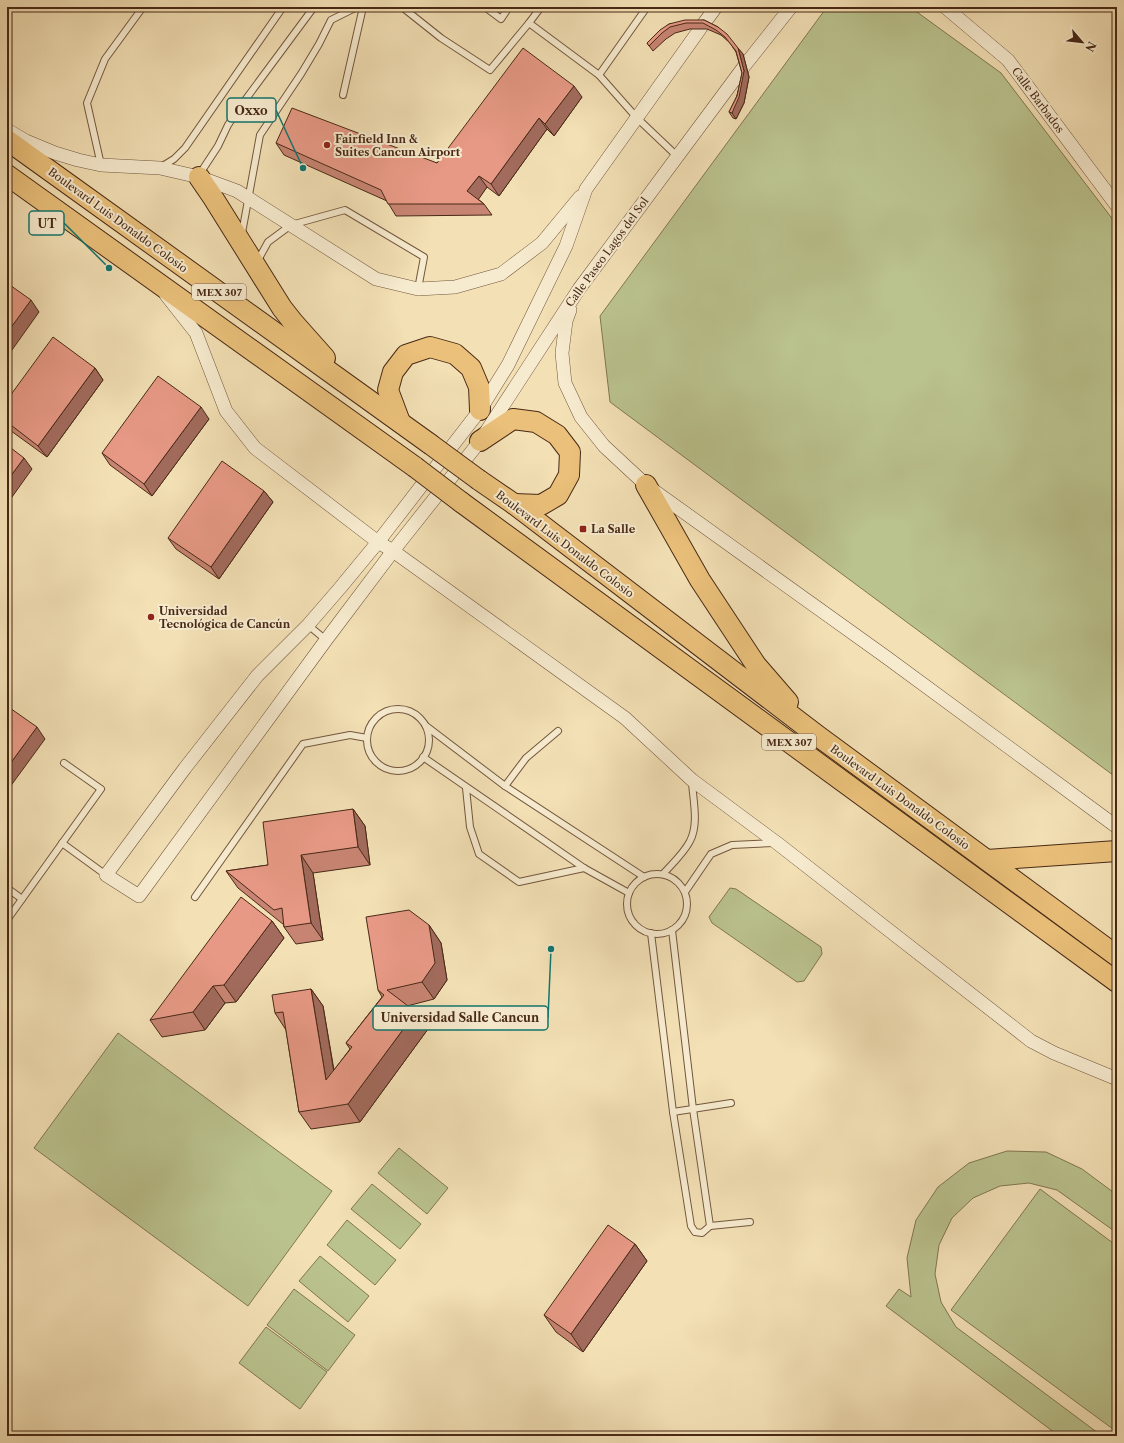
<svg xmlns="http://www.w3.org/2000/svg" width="1124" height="1443" viewBox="0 0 1124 1443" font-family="'Libre Caslon Text',serif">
  <rect width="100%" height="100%" fill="#f3e0b5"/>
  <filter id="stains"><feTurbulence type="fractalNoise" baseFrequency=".005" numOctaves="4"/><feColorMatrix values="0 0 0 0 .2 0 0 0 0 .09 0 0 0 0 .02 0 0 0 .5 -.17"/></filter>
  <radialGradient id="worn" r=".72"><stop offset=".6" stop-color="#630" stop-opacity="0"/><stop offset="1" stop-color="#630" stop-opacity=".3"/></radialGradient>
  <g fill="#bac28d" stroke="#817652">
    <path d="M 827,7 L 910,7 L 1001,73 L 1117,225 L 1117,778 L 610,402 L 600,316 Z"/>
    <path d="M 730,888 L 736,889 L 821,947 L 822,954 L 804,981 L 797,982 L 712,923 L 709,917 Z"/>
    <path d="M 118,1033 L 332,1191 L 248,1306 L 34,1148 Z"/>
    <path d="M 399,1148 L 448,1188 L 427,1214 L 378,1173 Z"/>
    <path d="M 1007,1151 L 1046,1152 L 1082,1169 L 1117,1195 L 1117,1233 L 1057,1190 L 1029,1183 L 1000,1186 L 973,1198 L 952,1218 L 939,1245 L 935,1274 L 941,1302 L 956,1327 L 1102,1436 L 1059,1436 L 886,1306 L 899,1289 L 911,1297 L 907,1258 L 916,1220 L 938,1187 L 969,1163 Z"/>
    <path d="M 372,1184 L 421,1224 L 400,1249 L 351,1209 Z"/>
    <path d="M 1040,1189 L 1117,1246 L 1117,1432 L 951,1310 Z"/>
    <path d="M 347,1220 L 396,1260 L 375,1285 L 327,1245 Z"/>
    <path d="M 320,1256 L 369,1296 L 348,1322 L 299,1281 Z"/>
    <path d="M 294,1289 L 355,1335 L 328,1371 L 267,1325 Z"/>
    <path d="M 266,1327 L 327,1372 L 300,1409 L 239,1363 Z"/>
  </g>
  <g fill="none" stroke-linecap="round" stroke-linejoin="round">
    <g stroke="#73573e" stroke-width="8">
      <g id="service">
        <path d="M 402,7 L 441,38 L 490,70 L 529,23 L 599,75 L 637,118 L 677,156"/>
        <path d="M 485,7 L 501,19 L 509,7"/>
        <path d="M 529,23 L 541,7"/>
        <path d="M 599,75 L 647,7"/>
        <path d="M 343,95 L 363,7"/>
        <path d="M 101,165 L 87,103 L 105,59 L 143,7"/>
        <path d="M 161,167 L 174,159 L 185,148 L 283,7"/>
        <path d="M 199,175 L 218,146 L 228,125 L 240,107 L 314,7"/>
        <path d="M 242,233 L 260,135 L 301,74 L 319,44 L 331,20 L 357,7"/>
        <path d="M 257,262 L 268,242 L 291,225 L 345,210 L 424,257 L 418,289"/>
        <path d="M 308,625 L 326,640"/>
        <circle cx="398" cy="740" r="31"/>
        <path d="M 426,726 L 505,786 L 644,877"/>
        <path d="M 423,757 L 584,868 L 629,893"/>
        <path d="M 505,786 L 526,758 L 558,731"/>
        <path d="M 466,788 L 470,827 L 479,854 L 519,882 L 584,868"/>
        <path d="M 62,843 L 106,875"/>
        <path d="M 663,874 C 672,864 684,853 690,841 C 699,824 693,800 692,782"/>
        <circle cx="657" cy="904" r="30"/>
        <path d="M 7,888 L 22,899"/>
        <path d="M 685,892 L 711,854 L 732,845 L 773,843"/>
        <path d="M 195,897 L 303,744 L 350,735 L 367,738"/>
        <path d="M 7,920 L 101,789 L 64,763"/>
        <path d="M 651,933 L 673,1112 L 691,1226 L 695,1232 L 702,1233 L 710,1226 L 693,1109 L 672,930"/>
        <path d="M 673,1112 L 731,1103"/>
        <path d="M 710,1226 L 750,1222"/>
      </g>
    </g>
    <g stroke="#73573e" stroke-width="14">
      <g id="minor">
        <path d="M 945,7 L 1008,60 L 1117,206"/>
        <path d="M 702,26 L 716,7"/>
        <path d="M 700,29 L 586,189 L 566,246 L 508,365 L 480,410 L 378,542 L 340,588 L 308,625 L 257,676 L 185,768 L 106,875 L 139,896 L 326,640 L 393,551 L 480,441 L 579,289 L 743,68"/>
        <path d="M 745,65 L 791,7"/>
        <path d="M 7,130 L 26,141 L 55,153 L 78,160 L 101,165 L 160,168 L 199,177 L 237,191 L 376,279 L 418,289 L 455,287 L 501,274 L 542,243 L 580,197"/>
        <path d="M 166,295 L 196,333 L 226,411 L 255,448 L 378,542 L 393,551 L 625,718 L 692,780 L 777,843 L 1031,1041 L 1054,1053 L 1117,1079"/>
        <path d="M 570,310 L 566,321 L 562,353 L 565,383 L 581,417 L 604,446 L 646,485 L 886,657 L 1117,827"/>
      </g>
    </g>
    <g stroke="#482916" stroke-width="22">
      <g id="primary">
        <path d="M 7,140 L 430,444"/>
        <path d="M 7,175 L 415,467"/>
        <path d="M 199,177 L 212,196 L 282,308 L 293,322 L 325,358"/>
        <path d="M 400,422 L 388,390 L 393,372 L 406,355 L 430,347 L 455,354 L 471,368 L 479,387 L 480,410"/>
        <path d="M 480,441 L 513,419 L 536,422 L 557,435 L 570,452 L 569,475 L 558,495 L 541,505 L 514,504"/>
        <path d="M 479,480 L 514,504 L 818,736 L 1117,956"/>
        <path d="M 646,485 L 700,580 L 756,665 L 788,702"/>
        <path d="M 461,502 L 1117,982"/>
        <path d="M 987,860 L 1117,851"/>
      </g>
    </g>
    <use href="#service" stroke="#f7ebcf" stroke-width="6"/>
    <use href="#minor" stroke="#f7ebcf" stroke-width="13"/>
    <use href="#primary" stroke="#eac07a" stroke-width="20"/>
    <g stroke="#482916" stroke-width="22" stroke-linecap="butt">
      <g id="primary-bridge">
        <path d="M 430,444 L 479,480"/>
        <path d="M 415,467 L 461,502"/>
      </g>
    </g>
    <use href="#primary-bridge" stroke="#eac07a" stroke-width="20"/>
  </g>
  <g fill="#c78472" stroke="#482916">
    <path d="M 704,20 L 718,27 L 743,54 L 749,77 L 744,103 L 736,119 L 733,118 L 729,112 L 737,96 L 742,73 L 736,52 L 730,43 L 721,35 L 707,29 L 690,29 L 675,33 L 666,39 L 653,51 L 647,43 L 669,24 Z"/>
    <path d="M 582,97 L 554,136 L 547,129 L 499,196 L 487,187 L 478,199 L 484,204 L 492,215 L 396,216 L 387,201 L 284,155 L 276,143 L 437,163 Z"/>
    <path d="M 95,368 L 103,380 L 47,457 L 7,428 L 7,400 Z"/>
    <path d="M 209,419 L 152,496 L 110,465 L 102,453 Z"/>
    <path d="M 264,491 L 273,502 L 219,579 L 176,549 L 168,538 Z"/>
    <path d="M 353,809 L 365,826 L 370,865 L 313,873 L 323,940 L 296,944 L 284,927 L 284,925 L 238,888 L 226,871 L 268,865 Z"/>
    <path d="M 272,921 L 284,938 L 236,1002 L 225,1003 L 205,1030 L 162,1037 L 150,1020 Z"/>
    <path d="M 429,925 L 441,943 L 447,980 L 434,999 L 407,1006 L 428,1029 L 360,1122 L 311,1129 L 299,1112 L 286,1030 L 275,1013 L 311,989 L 323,1006 L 334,1070 L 350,1049 L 346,1043 L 382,997 L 378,990 Z"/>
    <path d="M 635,1244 L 647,1261 L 583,1352 L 556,1332 L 544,1315 Z"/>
  </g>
  <g fill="#a26b5d" stroke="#482916">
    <path d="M 738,48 L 743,54 L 749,77 L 744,103 L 736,119 L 732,113 L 744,71 Z"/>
    <path d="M 574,86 L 582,97 L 554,136 L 545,124 Z"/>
    <path d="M 539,118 L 547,129 L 499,196 L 491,184 Z"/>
    <path d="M 479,176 L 487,187 L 476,203 L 467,191 Z"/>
    <path d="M 31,300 L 39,312 L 7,357 L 7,333 Z"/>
    <path d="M 95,368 L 103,380 L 47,457 L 38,446 Z"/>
    <path d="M 201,407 L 209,419 L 152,496 L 144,484 Z"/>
    <path d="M 24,458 L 32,469 L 7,504 L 7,481 Z"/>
    <path d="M 264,491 L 273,502 L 219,579 L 211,567 Z"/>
    <path d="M 37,727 L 45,739 L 7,791 L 7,768 Z"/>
    <path d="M 353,809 L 365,826 L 370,865 L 358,847 Z"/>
    <path d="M 301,855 L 313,873 L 323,940 L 311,923 Z"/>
    <path d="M 272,921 L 284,938 L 236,1002 L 224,985 Z"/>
    <path d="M 429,925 L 441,943 L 447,980 L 434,999 L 422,982 Z"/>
    <path d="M 213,986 L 225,1003 L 205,1030 L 193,1012 Z"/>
    <path d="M 311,989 L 323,1006 L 338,1097 L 326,1080 Z"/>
    <path d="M 416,1012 L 428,1029 L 360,1122 L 348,1104 Z"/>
    <path d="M 635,1244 L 647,1261 L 583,1352 L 571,1334 Z"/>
  </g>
  <g fill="#e79985" stroke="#482916">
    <path d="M 685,20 L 704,20 L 718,27 L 727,34 L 738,48 L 744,71 L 739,97 L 732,113 L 729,112 L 737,96 L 742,73 L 736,51 L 725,37 L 716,30 L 703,23 L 686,23 L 670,27 L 662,33 L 649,46 L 647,43 L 660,30 L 669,24 Z"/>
    <path d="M 523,48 L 574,86 L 545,124 L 539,118 L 491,184 L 479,176 L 467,191 L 484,204 L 388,204 L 381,190 L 276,143 L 292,108 L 437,163 Z"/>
    <path d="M 7,283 L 31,300 L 7,333 Z"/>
    <path d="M 53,337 L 95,368 L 38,446 L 7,422 L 7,400 Z"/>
    <path d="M 158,376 L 201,407 L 144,484 L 102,453 Z"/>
    <path d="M 7,445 L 24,458 L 7,481 Z"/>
    <path d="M 222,461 L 264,491 L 211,567 L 168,538 Z"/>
    <path d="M 7,706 L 37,727 L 7,768 Z"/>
    <path d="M 353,809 L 358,847 L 301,855 L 311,923 L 284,927 L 282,908 L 274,910 L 226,871 L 268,865 L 263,822 Z"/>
    <path d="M 241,897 L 272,921 L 224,985 L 213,986 L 193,1012 L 150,1020 Z"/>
    <path d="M 409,910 L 429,925 L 435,963 L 422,982 L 387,990 L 416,1012 L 348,1104 L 299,1112 L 283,1012 L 275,1013 L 272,995 L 311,989 L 326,1080 L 352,1047 L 346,1043 L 384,995 L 378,990 L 366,917 Z"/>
    <path d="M 608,1225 L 635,1244 L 571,1334 L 544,1315 Z"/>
  </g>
  <g fill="#8f2418" stroke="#f7ebcf" stroke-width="1.5">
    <circle cx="327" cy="145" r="4"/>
    <rect x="579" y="525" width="8" height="8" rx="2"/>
    <circle cx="151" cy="617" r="4"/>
  </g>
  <g text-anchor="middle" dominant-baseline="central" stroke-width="4" stroke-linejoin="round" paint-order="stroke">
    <g fill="#f7ebcf" stroke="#7c634e" stroke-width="1">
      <rect x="192" y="284" width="54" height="16" rx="3"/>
      <rect x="762" y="734" width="54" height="16" rx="3"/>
    </g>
    <g font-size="10" font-weight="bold" fill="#482916">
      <text x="219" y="292">MEX 307</text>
      <text x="789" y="742">MEX 307</text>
    </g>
    <g font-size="11" fill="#482916" stroke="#f7ebcf">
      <text transform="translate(1038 100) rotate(53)">Calle Barbados</text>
      <text transform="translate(118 220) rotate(36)">Boulevard Luis Donaldo Colosio</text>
      <text transform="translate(607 252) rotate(-54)">Calle Paseo Lagos del Sol</text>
      <text transform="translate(565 544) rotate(37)">Boulevard Luis Donaldo Colosio</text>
      <text transform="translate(900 797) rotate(36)">Boulevard Luis Donaldo Colosio</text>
    </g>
    <g font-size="11" font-weight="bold" fill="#482916" stroke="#f7ebcf" text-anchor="start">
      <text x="335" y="139">Fairfield Inn &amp;<tspan x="335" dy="13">Suites Cancun Airport</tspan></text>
      <text x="591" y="529">La Salle</text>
      <text x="159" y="611">Universidad<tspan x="159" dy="13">Tecnológica de Cancún</tspan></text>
    </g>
  </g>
  <path fill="none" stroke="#0f766e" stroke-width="1.5" d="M303 168L276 110M109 268L64 223M551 949L548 1018"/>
  <g fill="#0f766e" stroke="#f7ebcf" stroke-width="1.5">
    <circle cx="303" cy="168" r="4"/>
    <circle cx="109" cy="268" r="4"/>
    <circle cx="551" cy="949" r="4"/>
  </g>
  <g fill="#f7ebcf" stroke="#0f766e" stroke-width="1.5">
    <rect x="227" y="98" width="49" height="24" rx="4"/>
    <rect x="29" y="211" width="35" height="24" rx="4"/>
    <rect x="373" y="1006" width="175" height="24" rx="4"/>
  </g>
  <g font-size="12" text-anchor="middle" font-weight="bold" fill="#482916">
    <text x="251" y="115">Oxxo</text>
    <text x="47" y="228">UT</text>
    <text x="460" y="1022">Universidad Salle Cancun</text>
  </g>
  <rect width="1124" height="1443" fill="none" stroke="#f3e0b5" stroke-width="24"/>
  <rect x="8" y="8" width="1108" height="1427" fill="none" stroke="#482916" stroke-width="2"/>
  <rect x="12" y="12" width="1100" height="1419" fill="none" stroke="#482916"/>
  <g transform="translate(1082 42) rotate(118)" stroke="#f7ebcf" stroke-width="3" paint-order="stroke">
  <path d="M0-3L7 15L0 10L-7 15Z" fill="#482916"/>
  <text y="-6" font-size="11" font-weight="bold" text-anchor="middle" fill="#482916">N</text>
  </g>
  <rect width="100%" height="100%" filter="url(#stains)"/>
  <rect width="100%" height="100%" fill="url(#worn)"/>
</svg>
